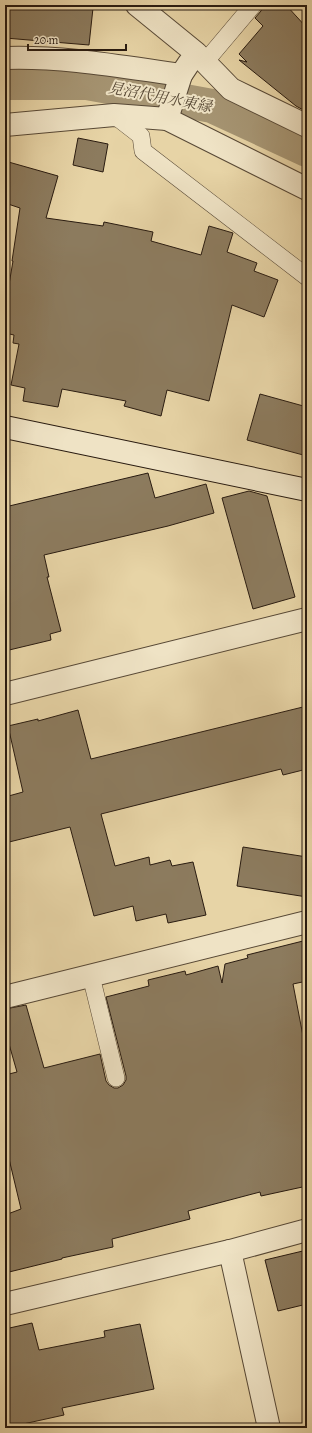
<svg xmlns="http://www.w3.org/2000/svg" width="312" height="1433" viewBox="0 0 312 1433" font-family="Alegreya,'Noto Serif JP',serif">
  <rect width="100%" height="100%" fill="#e7d4a6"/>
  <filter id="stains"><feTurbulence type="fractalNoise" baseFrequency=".005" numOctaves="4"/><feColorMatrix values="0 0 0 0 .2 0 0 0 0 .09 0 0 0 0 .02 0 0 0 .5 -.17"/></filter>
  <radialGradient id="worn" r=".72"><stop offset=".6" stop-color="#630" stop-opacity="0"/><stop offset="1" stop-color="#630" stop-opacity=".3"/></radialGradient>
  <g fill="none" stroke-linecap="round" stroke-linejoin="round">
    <path stroke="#a69573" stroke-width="34" d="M 5,83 L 87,83 L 212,106 L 307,150"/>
  </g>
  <g fill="#8c7b5e" stroke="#291b10">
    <path d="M 29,5 L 61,5 L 93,8 L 89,45 L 5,38 L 5,8 L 29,7 Z"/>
    <path d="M 263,5 L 286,5 L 307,28 L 307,112 L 296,106 L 239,60 L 247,62 L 239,54 L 263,26 L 255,18 L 261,11 Z"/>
    <path d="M 78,138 L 108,144 L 103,172 L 73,165 Z"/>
    <path d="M 5,161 L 58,176 L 46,218 L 103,226 L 104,222 L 153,232 L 151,241 L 201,255 L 209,226 L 233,233 L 227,252 L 257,263 L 254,271 L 278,280 L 264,317 L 232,305 L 209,401 L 167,390 L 161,416 L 124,406 L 126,401 L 62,389 L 58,407 L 23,401 L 25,388 L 11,385 L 19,344 L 13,343 L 14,335 L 5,333 L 5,308 L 13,261 L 12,261 L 20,208 L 5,203 Z"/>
    <path d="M 260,394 L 307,407 L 307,456 L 247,440 Z"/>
    <path d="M 148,473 L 155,498 L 206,484 L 214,513 L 168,526 L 44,555 L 49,577 L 47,577 L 61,631 L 50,634 L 51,640 L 5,651 L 5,507 Z"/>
    <path d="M 249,491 L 267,496 L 295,597 L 253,609 L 222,498 Z"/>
    <path d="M 307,706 L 307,769 L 283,775 L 281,769 L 101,814 L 115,866 L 149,857 L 150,865 L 170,860 L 172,866 L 193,862 L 206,915 L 168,923 L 166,914 L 136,921 L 133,906 L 94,916 L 70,827 L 5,843 L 5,797 L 23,792 L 8,726 L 38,719 L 38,721 L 78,710 L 91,759 Z"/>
    <path d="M 243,847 L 307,857 L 307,897 L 237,886 Z"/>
    <path d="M 307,940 L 307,981 L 293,984 L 303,1036 L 307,1035 L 307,1186 L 261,1196 L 260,1192 L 188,1211 L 190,1219 L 112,1239 L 113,1247 L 62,1258 L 62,1259 L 5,1273 L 5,1215 L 21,1209 L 5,1142 L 5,1075 L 17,1072 L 5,1030 L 5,1009 L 26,1005 L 44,1068 L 100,1054 L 106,1081 L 109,1085 L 114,1088 L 118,1088 L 123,1085 L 126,1080 L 126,1076 L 106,997 L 149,986 L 148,980 L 185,971 L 186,975 L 218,966 L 222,983 L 225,964 L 248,958 L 247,955 Z"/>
    <path d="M 307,1250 L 307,1304 L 278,1311 L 265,1260 Z"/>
    <path d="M 32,1323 L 39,1350 L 105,1337 L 104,1331 L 140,1324 L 154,1389 L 62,1408 L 64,1415 L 5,1428 L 5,1329 Z"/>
  </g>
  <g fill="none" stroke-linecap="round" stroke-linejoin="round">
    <g stroke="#584936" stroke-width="18">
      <g id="lane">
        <path d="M 205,62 L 253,5"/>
        <path d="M 114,115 L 141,136 L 143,151 L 307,277"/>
        <path d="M 91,976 L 116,1078"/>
      </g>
    </g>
    <g stroke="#584936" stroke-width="24">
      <g id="street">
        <path d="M 137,5 L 196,53 L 231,89 L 307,126"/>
        <path d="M 5,58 C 64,56 123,67 181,75"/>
        <path d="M 167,119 L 181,75 L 189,63"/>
        <path d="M 5,125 L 114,115 L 167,119 L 307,189"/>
        <path d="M 5,694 L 307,619"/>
        <path d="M 5,997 L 307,922"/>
        <path d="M 230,1251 L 269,1428"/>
        <path d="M 5,1304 L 230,1251 L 307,1230"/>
      </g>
    </g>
    <g stroke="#291b10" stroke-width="24">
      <path id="secondary" d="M 5,427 L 307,490"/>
    </g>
    <use href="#lane" stroke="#efe3c5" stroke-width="17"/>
    <use href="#street" stroke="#efe3c5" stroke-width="22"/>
    <use href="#secondary" stroke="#efe3c5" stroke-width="22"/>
  </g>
  <g text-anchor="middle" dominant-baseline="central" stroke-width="4" stroke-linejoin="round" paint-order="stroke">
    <g font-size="15" font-style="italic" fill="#554633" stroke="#efe3c5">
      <text transform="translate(160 97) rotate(11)">見沼代用水東縁</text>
    </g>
  </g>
  <rect width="312" height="1433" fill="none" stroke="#e7d4a6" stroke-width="20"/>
  <rect x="6" y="6" width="300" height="1421" fill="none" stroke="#291b10" stroke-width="2"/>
  <rect x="10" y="10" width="292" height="1413" fill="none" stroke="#291b10"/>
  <path d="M28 44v6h98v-6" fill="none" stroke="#291b10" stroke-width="2"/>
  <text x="34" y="44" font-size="12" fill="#291b10" stroke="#efe3c5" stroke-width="3" paint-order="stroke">20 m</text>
  <rect width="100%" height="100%" filter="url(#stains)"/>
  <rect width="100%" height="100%" fill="url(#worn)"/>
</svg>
